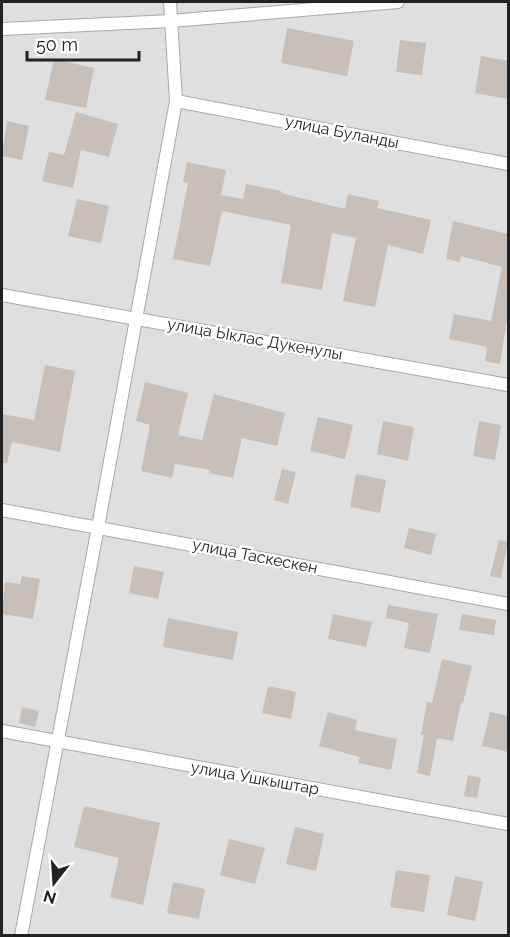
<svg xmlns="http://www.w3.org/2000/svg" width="510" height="937" viewBox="0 0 510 937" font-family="Raleway,sans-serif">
  <rect width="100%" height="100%" fill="#f2efe9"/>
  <rect fill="#e0dfdf" x="2" y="2" width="506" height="933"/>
  <g fill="#c7bfb8">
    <path d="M 287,28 L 354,41 L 347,76 L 281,63 Z"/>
    <path d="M 400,40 L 426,43 L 422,75 L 396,72 Z"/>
    <path d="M 481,56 L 508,61 L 508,99 L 475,93 Z"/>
    <path d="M 54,59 L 94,68 L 86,108 L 45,100 Z"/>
    <path d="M 76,112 L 118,124 L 109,157 L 81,150 L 73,188 L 42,181 L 49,152 L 64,155 Z"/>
    <path d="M 7,121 L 29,126 L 22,160 L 2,156 Z"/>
    <path d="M 187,162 L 226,170 L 221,195 L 243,199 L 246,184 L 281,191 L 281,193 L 345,209 L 348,194 L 379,201 L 377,208 L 431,220 L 423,254 L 388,245 L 375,307 L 343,301 L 356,238 L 332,233 L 322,290 L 281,283 L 291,225 L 222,211 L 210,266 L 173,259 L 188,183 L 183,182 Z"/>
    <path d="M 77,199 L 109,206 L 101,243 L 68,236 Z"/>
    <path d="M 453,221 L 508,234 L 508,313 L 500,364 L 485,361 L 487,347 L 449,339 L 454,314 L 491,321 L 502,267 L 461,256 L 460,262 L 446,259 Z"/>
    <path d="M 45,365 L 75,371 L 60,452 L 12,442 L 7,463 L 2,463 L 2,414 L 34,420 Z"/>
    <path d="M 145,382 L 188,393 L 178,435 L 202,440 L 214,394 L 285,413 L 277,446 L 242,438 L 233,478 L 209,473 L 210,470 L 175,464 L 172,478 L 141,471 L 150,425 L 136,421 Z"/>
    <path d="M 318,417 L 353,425 L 345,459 L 310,451 Z"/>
    <path d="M 383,421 L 414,427 L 408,461 L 377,454 Z"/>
    <path d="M 479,421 L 501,425 L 495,460 L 473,456 Z"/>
    <path d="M 282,469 L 296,472 L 288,504 L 274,500 Z"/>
    <path d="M 356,474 L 386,480 L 380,513 L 350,507 Z"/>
    <path d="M 409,528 L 436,534 L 431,555 L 404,548 Z"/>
    <path d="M 499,540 L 508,542 L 501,578 L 490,576 Z"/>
    <path d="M 134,566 L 164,572 L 158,599 L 129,593 Z"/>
    <path d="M 22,576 L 40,579 L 33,619 L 2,614 L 5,582 L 20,584 Z"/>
    <path d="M 388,605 L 438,614 L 430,653 L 404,648 L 409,623 L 386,618 Z"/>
    <path d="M 333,614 L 372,622 L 366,647 L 328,639 Z"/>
    <path d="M 462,614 L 496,620 L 494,635 L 459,630 Z"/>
    <path d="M 168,618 L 238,632 L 233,660 L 163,647 Z"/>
    <path d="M 442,659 L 472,666 L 463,703 L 461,703 L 453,741 L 437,738 L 430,776 L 417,773 L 424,735 L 421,735 L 427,702 L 432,703 Z"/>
    <path d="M 268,686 L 296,692 L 291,719 L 262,713 Z"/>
    <path d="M 22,707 L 39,711 L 35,727 L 19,723 Z"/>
    <path d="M 328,712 L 357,720 L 355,730 L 397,739 L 391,770 L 358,763 L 360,757 L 319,746 Z"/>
    <path d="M 490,712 L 508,716 L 508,752 L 482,746 Z"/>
    <path d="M 468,775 L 481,778 L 477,798 L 464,796 Z"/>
    <path d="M 84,806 L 160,823 L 143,905 L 110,897 L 119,858 L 74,847 Z"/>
    <path d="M 295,827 L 324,834 L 316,871 L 286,864 Z"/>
    <path d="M 229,839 L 265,848 L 255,884 L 220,875 Z"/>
    <path d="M 396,870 L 430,875 L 424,912 L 390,907 Z"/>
    <path d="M 455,876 L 483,882 L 475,921 L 447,915 Z"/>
    <path d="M 173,882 L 205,889 L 199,919 L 167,913 Z"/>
  </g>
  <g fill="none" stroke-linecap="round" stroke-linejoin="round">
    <g stroke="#a9a9a9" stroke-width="14">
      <g id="street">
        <path d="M 2,29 L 171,21 L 398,2"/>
        <path d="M 176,101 L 508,164"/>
        <path d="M 2,295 L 508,385"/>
        <path d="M 2,510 L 508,604"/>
        <path d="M 2,731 L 508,824"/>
        <path d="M 21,936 L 98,527 L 176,101 L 170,2"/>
      </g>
    </g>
    <use href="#street" stroke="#fff" stroke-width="12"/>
  </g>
  <g text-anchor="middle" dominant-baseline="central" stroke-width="5" stroke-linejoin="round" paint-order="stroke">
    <g font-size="16" fill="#222" stroke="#fff">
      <text transform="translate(342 132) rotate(11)">улица Буланды</text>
      <text transform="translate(255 339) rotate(10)">улица Ыклас Дукенулы</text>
      <text transform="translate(255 556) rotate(11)">улица Таскескен</text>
      <text transform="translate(255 778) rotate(10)">улица Ушкыштар</text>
    </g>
  </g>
  <rect width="510" height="937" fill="none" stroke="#222222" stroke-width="6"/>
  <g transform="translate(54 883) rotate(197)" stroke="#ffffff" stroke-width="4.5" paint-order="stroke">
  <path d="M0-4.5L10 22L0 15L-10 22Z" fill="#222222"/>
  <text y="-9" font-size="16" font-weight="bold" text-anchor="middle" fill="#222222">N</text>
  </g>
  <path d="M27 51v9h112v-9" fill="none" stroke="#222222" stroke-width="3"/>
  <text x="36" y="51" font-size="18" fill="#222222" stroke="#ffffff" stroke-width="4.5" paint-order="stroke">50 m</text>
</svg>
